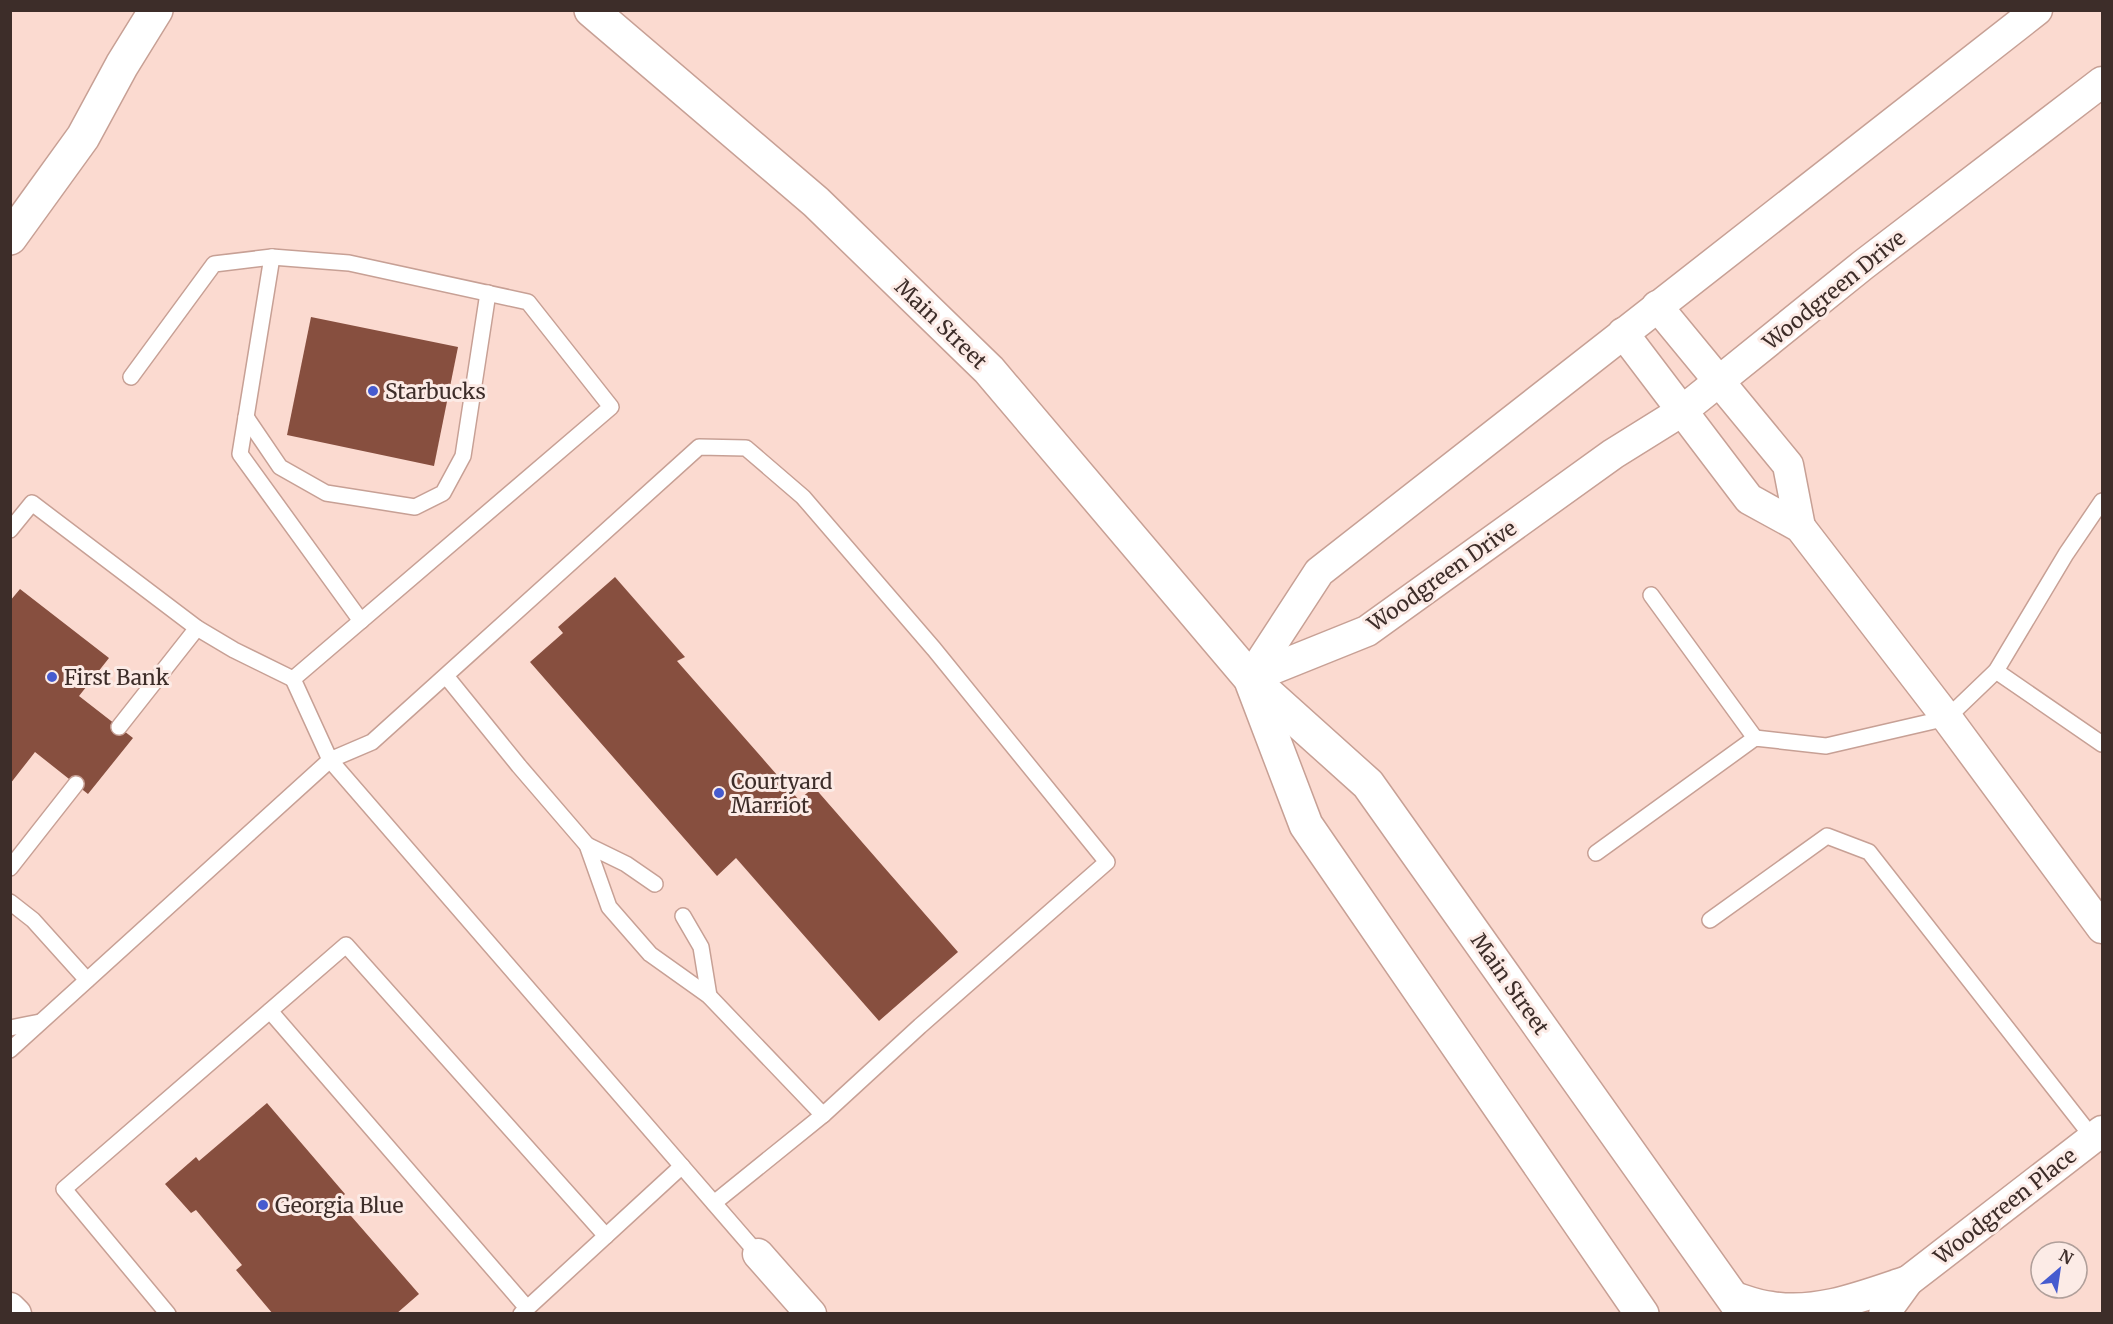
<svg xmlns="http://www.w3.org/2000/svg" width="2113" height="1324" viewBox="0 0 2113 1324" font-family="Merriweather,serif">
  <rect width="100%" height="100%" fill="#fbdad0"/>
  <g fill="#874f3f">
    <path d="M 311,317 L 458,347 L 434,466 L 287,435 Z"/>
    <path d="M 615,577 L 685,657 L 677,661 L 799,800 L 814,787 L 958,952 L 879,1021 L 736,858 L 717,876 L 530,662 L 563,633 L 558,627 Z"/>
    <path d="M 20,589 L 109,658 L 79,696 L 133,738 L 88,794 L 35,752 L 10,784 L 10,601 Z"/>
    <path d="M 267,1103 L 345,1194 L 338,1201 L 419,1294 L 396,1314 L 273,1314 L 236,1270 L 242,1265 L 196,1210 L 191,1213 L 165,1184 L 196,1157 L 199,1161 Z"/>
  </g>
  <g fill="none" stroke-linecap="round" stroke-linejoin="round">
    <g stroke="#c7a095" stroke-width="18">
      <g id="service">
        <path d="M 272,257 L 240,454 L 361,621"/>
        <path d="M 131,377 L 214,264 L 272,257 L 349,263 L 528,302 L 611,407 L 293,679 L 330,760 L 372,742 L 699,447 L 746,448 L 803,497 L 934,649 L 1107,862 L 920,1026 L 823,1115 L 709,996 L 650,954 L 609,907 L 587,845 L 519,766 L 446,676"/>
        <path d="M 246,417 L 280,467 L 326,493 L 415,507 L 443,493 L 463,456 L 488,293"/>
        <path d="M 10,530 L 32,503 L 197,628 L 234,650 L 293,679"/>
        <path d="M 1651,595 L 1755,738"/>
        <path d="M 1996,671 L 2102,744"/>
        <path d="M 119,727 L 197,628"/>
        <path d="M 587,845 L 626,864 L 655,884"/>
        <path d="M 1596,853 L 1755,738 L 1826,746 L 1947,718 L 1996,671 L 2066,554 L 2102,501"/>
        <path d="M 10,868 L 76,784"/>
        <path d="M 10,902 L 33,920 L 87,980"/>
        <path d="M 683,916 L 701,947 L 709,996"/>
        <path d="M 1710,920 L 1827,836 L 1869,852 L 2093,1138"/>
        <path d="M 270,1011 L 527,1308"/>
        <path d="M 10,1028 L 40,1022"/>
        <path d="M 10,1050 L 330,760 L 758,1254"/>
        <path d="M 714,1203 L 823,1115"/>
        <path d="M 168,1314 L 64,1189 L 346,945 L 606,1236"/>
        <path d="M 521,1314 L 682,1166"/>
      </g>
    </g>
    <g stroke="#c7a095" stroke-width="33">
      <g id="minor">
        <path d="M 1657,306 L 1788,465 L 1800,527"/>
        <path d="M 1623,333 L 1749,499 L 1800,527 L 1947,718 L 2102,928"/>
        <path d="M 1250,678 L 1367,631 L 1613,454 L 1682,411 L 1863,265 L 2102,82"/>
        <path d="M 1250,678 L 1319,572 L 2037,10"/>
        <path d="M 758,1254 L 811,1314"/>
        <path d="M 1731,1296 C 1744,1300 1758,1306 1772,1307 C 1819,1314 1863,1296 1908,1281"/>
        <path d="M 10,1308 L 16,1314"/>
        <path d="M 1884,1314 L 1908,1281 L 2102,1131"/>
      </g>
    </g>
    <g stroke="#c7a095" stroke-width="36">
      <path id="tertiary" d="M 10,238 L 83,137 L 122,65 L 156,10"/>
    </g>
    <g stroke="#c7a095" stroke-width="36">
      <g id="secondary">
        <path d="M 591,10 L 816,202 L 989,370 L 1250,678 L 1368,784 L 1744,1314"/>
        <path d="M 1252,683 L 1306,825 L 1642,1314"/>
      </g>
    </g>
    <use href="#service" stroke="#fff" stroke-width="15"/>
    <use href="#minor" stroke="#fff" stroke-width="30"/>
    <use href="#tertiary" stroke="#fff" stroke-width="33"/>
    <use href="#secondary" stroke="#fff" stroke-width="33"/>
  </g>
  <g fill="#465bcf" stroke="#fcebe6" stroke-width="2">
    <circle cx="373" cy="391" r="6"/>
    <circle cx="52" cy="677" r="6"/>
    <circle cx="719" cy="793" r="6"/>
    <circle cx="263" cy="1205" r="6"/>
  </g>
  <g text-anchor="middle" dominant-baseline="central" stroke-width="6" stroke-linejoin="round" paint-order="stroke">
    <g font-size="21" fill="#3d2d29" stroke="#fcebe6">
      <text transform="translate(1834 290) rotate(-39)">Woodgreen Drive</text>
      <text transform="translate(941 324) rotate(44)">Main Street</text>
      <text transform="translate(1442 576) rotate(-35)">Woodgreen Drive</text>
      <text transform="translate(1510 984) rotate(55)">Main Street</text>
      <text transform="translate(2005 1206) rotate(-38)">Woodgreen Place</text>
    </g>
    <g font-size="21" fill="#3d2d29" stroke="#fcebe6" text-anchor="start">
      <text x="385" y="391">Starbucks</text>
      <text x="64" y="677">First Bank</text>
      <text x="731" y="781">Courtyard<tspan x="731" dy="24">Marriot</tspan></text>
      <text x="275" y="1205">Georgia Blue</text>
    </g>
  </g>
  <rect width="2113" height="1324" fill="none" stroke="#3d2d29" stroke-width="24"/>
  <g transform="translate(2059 1270) rotate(29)"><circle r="28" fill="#fcebe6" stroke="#b09f9a" stroke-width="1.5"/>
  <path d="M0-4.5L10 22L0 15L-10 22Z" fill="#465bcf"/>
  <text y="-9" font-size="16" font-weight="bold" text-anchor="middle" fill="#3d2d29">N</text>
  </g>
</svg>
